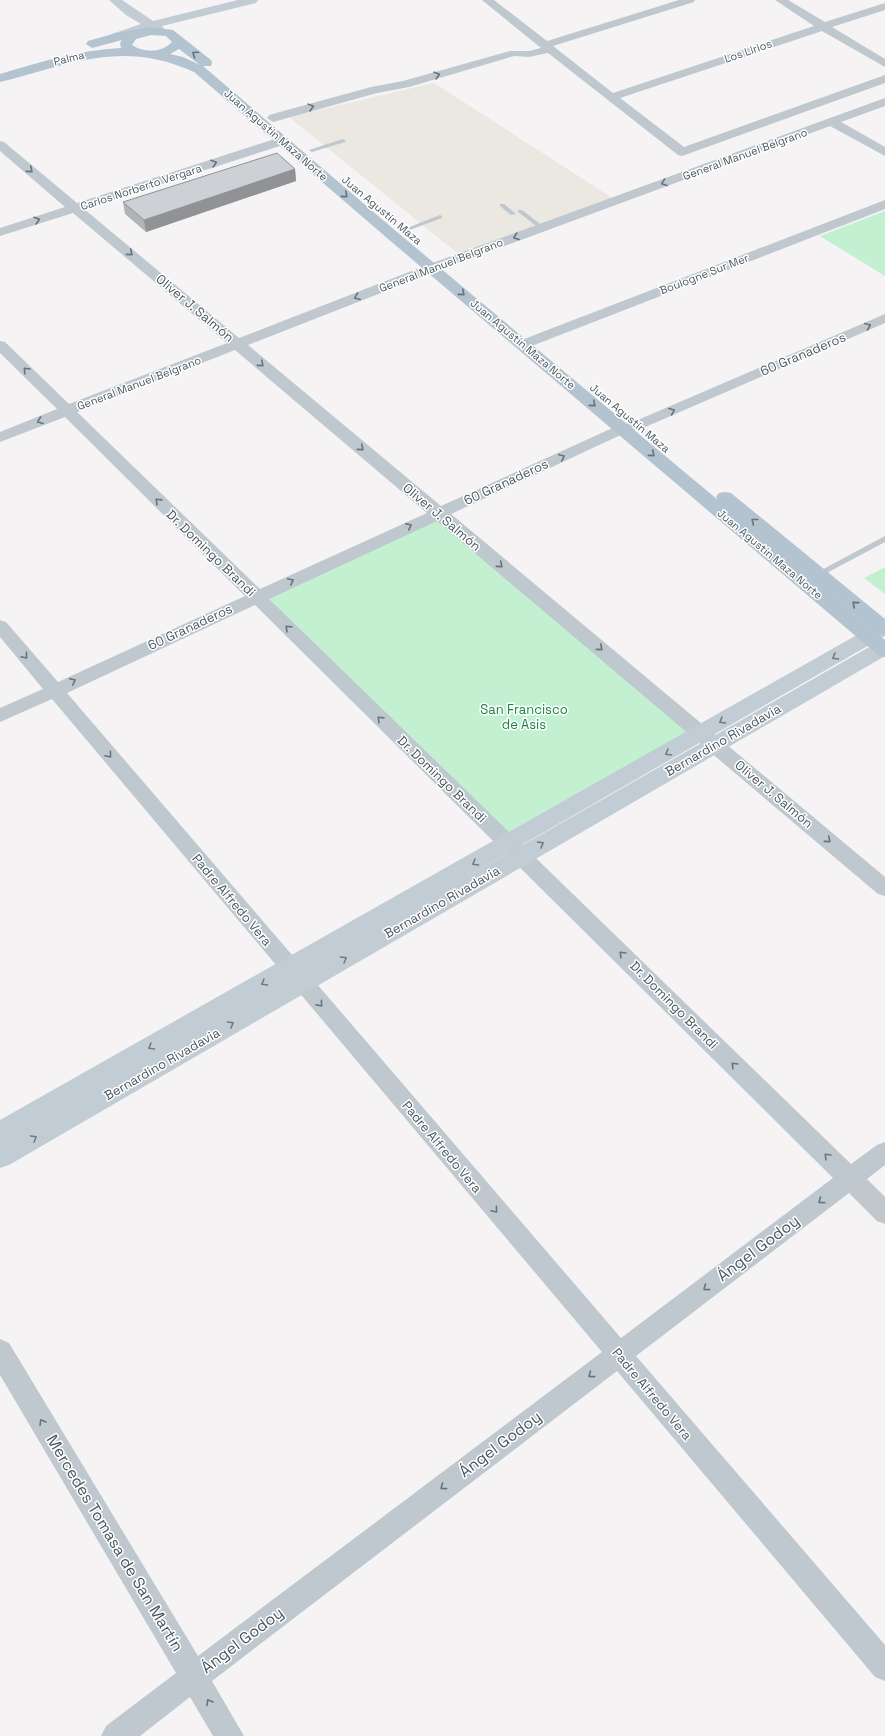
<svg xmlns="http://www.w3.org/2000/svg" width="885" height="1736" viewBox="0 0 885 1736" font-family="'Space Grotesk',sans-serif">
  <rect width="100%" height="100%" fill="#f5f3f3"/>
  <path fill="#ebe7e1" d="M 434,83 L 614,199 L 461,256 L 289,117 Z"/>
  <g fill="#c3f0d1">
    <path d="M 885,211 L 885,276 L 820,236 Z"/>
    <path d="M 437,513 L 702,733 L 509,844 L 256,597 Z"/>
    <path d="M 885,567 L 885,594 L 864,578 Z"/>
  </g>
  <g fill="none" stroke-linecap="round" stroke-linejoin="round">
    <g fill="#bec8ce" fill-rule="evenodd">
      <path d="M 343,139 L 346,141 L 345,142 L 312,152 L 309,150 Z"/>
      <path d="M 500,204 L 504,204 L 516,214 L 511,215 L 500,206 Z"/>
      <path d="M 518,210 L 522,210 L 544,227 L 544,229 L 540,229 L 518,212 Z"/>
      <path d="M 440,215 L 442,216 L 442,218 L 407,231 L 402,230 Z"/>
      <path d="M 885,536 L 885,542 L 821,576 L 818,577 L 814,574 Z"/>
    </g>
    <g fill="#bec8ce" fill-rule="evenodd">
      <path d="M 482,0 L 494,0 L 547,41 L 679,0 L 695,0 L 694,2 L 553,46 L 613,93 L 814,26 L 775,0 L 788,0 L 825,22 L 885,3 L 885,10 L 832,27 L 885,59 L 885,67 L 822,31 L 620,98 L 684,147 L 885,75 L 885,83 L 682,156 L 678,155 L 548,53 L 529,57 L 514,56 L 409,87 L 377,93 L 273,122 L 267,118 L 269,115 L 371,87 L 403,81 L 510,51 L 529,51 L 541,48 Z"/>
      <path d="M 885,98 L 885,106 L 841,122 L 885,147 L 885,156 L 830,126 L 437,271 L 248,345 L 441,506 L 617,426 L 633,422 L 885,314 L 885,323 L 643,428 L 627,432 L 451,514 L 885,877 L 885,896 L 878,894 L 437,521 L 269,599 L 851,1164 L 877,1145 L 885,1142 L 885,1165 L 867,1179 L 885,1197 L 885,1224 L 877,1221 L 849,1193 L 636,1356 L 885,1645 L 885,1681 L 875,1677 L 617,1371 L 212,1681 L 244,1736 L 213,1736 L 190,1697 L 140,1736 L 101,1736 L 106,1726 L 176,1673 L 0,1375 L 0,1339 L 9,1343 L 198,1656 L 602,1352 L 52,699 L 0,722 L 0,708 L 43,689 L 0,637 L 0,620 L 6,622 L 58,682 L 245,596 L 65,417 L 0,442 L 0,432 L 57,409 L 0,353 L 0,341 L 5,342 L 69,404 L 227,343 L 73,213 L 0,236 L 0,228 L 65,207 L 0,151 L 0,141 L 4,142 L 77,203 L 278,138 L 286,138 L 288,141 L 286,144 L 84,209 L 239,338 L 427,265 ZM 235,350 L 427,513 L 260,589 L 77,412 ZM 255,605 L 833,1178 L 621,1338 L 67,693 Z"/>
      <path d="M 885,200 L 885,209 L 529,347 L 519,347 L 517,344 L 519,341 Z"/>
    </g>
    <g fill="#c1ccd5" fill-rule="evenodd">
      <path d="M 109,0 L 122,0 L 153,21 L 238,0 L 258,0 L 256,3 L 162,26 L 165,30 L 163,33 L 159,34 L 149,29 L 116,41 L 112,40 L 110,37 L 112,34 L 141,24 L 126,15 Z"/>
      <path d="M 885,622 L 885,636 L 430,898 L 878,642 L 885,640 L 885,656 L 9,1165 L 0,1168 L 0,1120 L 878,623 Z"/>
    </g>
    <path fill="#b3c4d0" fill-rule="evenodd" d="M 151,27 L 173,30 L 211,60 L 212,63 L 211,66 L 203,66 L 397,232 L 718,500 L 716,497 L 719,493 L 725,492 L 731,493 L 885,619 L 885,635 L 878,634 L 793,563 L 885,640 L 885,657 L 878,655 L 387,238 L 194,72 C 123,39 70,64 0,82 L 0,74 C 40,62 79,50 121,48 L 120,43 L 122,40 L 92,48 L 86,44 L 88,41 L 116,33 ZM 151,35 L 166,36 L 172,42 C 162,53 144,53 132,45 L 136,39 ZM 179,49 L 200,65 L 183,57 L 170,54 Z"/>
  </g>
  <path fill="#b0b3b7" d="M 295,169 L 296,181 L 146,232 L 125,214 L 123,202 Z"/>
  <path fill="#909295" d="M 295,169 L 296,181 L 146,232 L 144,220 Z"/>
  <path fill="#cdd0d5" stroke="#909295" d="M 277,153 L 295,169 L 144,220 L 123,202 Z"/>
  <defs><path id="oneway-chevron" d="M-2-3.5L2.5 0L-2 3.5" fill="none" stroke-width="1.6" stroke-linecap="round" stroke-linejoin="round"/></defs>
  <g stroke="#64737c">
    <use href="#oneway-chevron" transform="translate(195 54) rotate(-145)"/>
    <use href="#oneway-chevron" transform="translate(345 195) rotate(41)"/>
    <use href="#oneway-chevron" transform="translate(462 293) rotate(40)"/>
    <use href="#oneway-chevron" transform="translate(593 404) rotate(41)"/>
    <use href="#oneway-chevron" transform="translate(652 454) rotate(40)"/>
    <use href="#oneway-chevron" transform="translate(754 521) rotate(-141)"/>
    <use href="#oneway-chevron" transform="translate(855 604) rotate(-140)"/>
  </g>
  <g stroke="#67747c">
    <use href="#oneway-chevron" transform="translate(437 75) rotate(-16)"/>
    <use href="#oneway-chevron" transform="translate(311 107) rotate(-15)"/>
    <use href="#oneway-chevron" transform="translate(214 163) rotate(-18)"/>
    <use href="#oneway-chevron" transform="translate(30 170) rotate(40)"/>
    <use href="#oneway-chevron" transform="translate(664 183) rotate(160)"/>
    <use href="#oneway-chevron" transform="translate(37 220) rotate(-18)"/>
    <use href="#oneway-chevron" transform="translate(516 237) rotate(160)"/>
    <use href="#oneway-chevron" transform="translate(130 253) rotate(40)"/>
    <use href="#oneway-chevron" transform="translate(357 297) rotate(159)"/>
    <use href="#oneway-chevron" transform="translate(868 326) rotate(-23)"/>
    <use href="#oneway-chevron" transform="translate(261 364) rotate(40)"/>
    <use href="#oneway-chevron" transform="translate(26 370) rotate(-135)"/>
    <use href="#oneway-chevron" transform="translate(672 411) rotate(-23)"/>
    <use href="#oneway-chevron" transform="translate(40 421) rotate(159)"/>
    <use href="#oneway-chevron" transform="translate(361 448) rotate(40)"/>
    <use href="#oneway-chevron" transform="translate(562 457) rotate(-25)"/>
    <use href="#oneway-chevron" transform="translate(158 501) rotate(-136)"/>
    <use href="#oneway-chevron" transform="translate(409 526) rotate(-25)"/>
    <use href="#oneway-chevron" transform="translate(500 565) rotate(40)"/>
    <use href="#oneway-chevron" transform="translate(291 581) rotate(-25)"/>
    <use href="#oneway-chevron" transform="translate(288 628) rotate(-136)"/>
    <use href="#oneway-chevron" transform="translate(600 648) rotate(40)"/>
    <use href="#oneway-chevron" transform="translate(25 656) rotate(50)"/>
    <use href="#oneway-chevron" transform="translate(73 681) rotate(-25)"/>
    <use href="#oneway-chevron" transform="translate(380 719) rotate(-136)"/>
    <use href="#oneway-chevron" transform="translate(109 755) rotate(50)"/>
    <use href="#oneway-chevron" transform="translate(828 840) rotate(40)"/>
    <use href="#oneway-chevron" transform="translate(622 954) rotate(-135)"/>
    <use href="#oneway-chevron" transform="translate(320 1004) rotate(50)"/>
    <use href="#oneway-chevron" transform="translate(734 1065) rotate(-135)"/>
    <use href="#oneway-chevron" transform="translate(827 1156) rotate(-135)"/>
    <use href="#oneway-chevron" transform="translate(821 1201) rotate(143)"/>
    <use href="#oneway-chevron" transform="translate(495 1210) rotate(50)"/>
    <use href="#oneway-chevron" transform="translate(706 1288) rotate(143)"/>
    <use href="#oneway-chevron" transform="translate(591 1375) rotate(143)"/>
    <use href="#oneway-chevron" transform="translate(42 1422) rotate(-121)"/>
    <use href="#oneway-chevron" transform="translate(443 1487) rotate(143)"/>
    <use href="#oneway-chevron" transform="translate(209 1702) rotate(-120)"/>
  </g>
  <g stroke="#6e7b83">
    <use href="#oneway-chevron" transform="translate(835 657) rotate(150)"/>
    <use href="#oneway-chevron" transform="translate(722 721) rotate(150)"/>
    <use href="#oneway-chevron" transform="translate(668 753) rotate(150)"/>
    <use href="#oneway-chevron" transform="translate(541 844) rotate(-30)"/>
    <use href="#oneway-chevron" transform="translate(475 863) rotate(150)"/>
    <use href="#oneway-chevron" transform="translate(344 959) rotate(-30)"/>
    <use href="#oneway-chevron" transform="translate(264 983) rotate(150)"/>
    <use href="#oneway-chevron" transform="translate(231 1024) rotate(-30)"/>
    <use href="#oneway-chevron" transform="translate(151 1047) rotate(150)"/>
    <use href="#oneway-chevron" transform="translate(34 1138) rotate(-30)"/>
  </g>
  <g text-anchor="middle" dominant-baseline="central" stroke-width="3" stroke-linejoin="round" paint-order="stroke">
    <g font-size="11" fill="#4a5860" stroke="#fff">
      <text transform="translate(748 51) rotate(-19)">Los Lirios</text>
      <text transform="translate(69 58) rotate(-14)">Palma</text>
      <text transform="translate(276 135) rotate(41)">Juan Agustín Maza Norte</text>
      <text transform="translate(745 154) rotate(-20)">General Manuel Belgrano</text>
      <text transform="translate(141 187) rotate(-18)">Carlos Norberto Vergara</text>
      <text transform="translate(382 210) rotate(40)">Juan Agustín Maza</text>
      <text transform="translate(441 265) rotate(-21)">General Manuel Belgrano</text>
      <text transform="translate(704 274) rotate(-21)">Boulogne Sur Mer</text>
      <text transform="translate(523 344) rotate(40)">Juan Agustín Maza Norte</text>
      <text transform="translate(139 383) rotate(-21)">General Manuel Belgrano</text>
      <text transform="translate(630 418) rotate(40)">Juan Agustín Maza</text>
      <text transform="translate(770 554) rotate(40)">Juan Agustín Maza Norte</text>
    </g>
    <g font-size="13" fill="#4a5860" stroke="#fff">
      <text transform="translate(195 308) rotate(40)">Oliver J. Salmón</text>
      <text transform="translate(803 354) rotate(-23)">60 Granaderos</text>
      <text transform="translate(506 482) rotate(-25)">60 Granaderos</text>
      <text transform="translate(442 517) rotate(40)">Oliver J. Salmón</text>
      <text transform="translate(211 553) rotate(44)">Dr. Domingo Brandi</text>
      <text transform="translate(190 627) rotate(-25)">60 Granaderos</text>
      <text transform="translate(723 740) rotate(-30)">Bernardino Rivadavia</text>
      <text transform="translate(442 779) rotate(44)">Dr. Domingo Brandi</text>
      <text transform="translate(774 794) rotate(40)">Oliver J. Salmón</text>
      <text transform="translate(232 900) rotate(50)">Padre Alfredo Vera</text>
      <text transform="translate(442 902) rotate(-30)">Bernardino Rivadavia</text>
      <text transform="translate(674 1005) rotate(45)">Dr. Domingo Brandi</text>
      <text transform="translate(162 1064) rotate(-30)">Bernardino Rivadavia</text>
      <text transform="translate(442 1147) rotate(50)">Padre Alfredo Vera</text>
      <text transform="translate(652 1394) rotate(50)">Padre Alfredo Vera</text>
    </g>
    <g font-size="13" fill="#198445" stroke="#fff">
      <text x="524" y="709">San Francisco<tspan x="524" dy="15">de Asis</tspan></text>
    </g>
    <g font-size="16" fill="#4a5860" stroke="#fff">
      <text transform="translate(758 1248) rotate(-37)">Ángel Godoy</text>
      <text transform="translate(500 1444) rotate(-37)">Ángel Godoy</text>
      <text transform="translate(115 1543) rotate(59)">Mercedes Tomasa de San Martín</text>
      <text transform="translate(242 1640) rotate(-37)">Ángel Godoy</text>
    </g>
  </g>
</svg>
